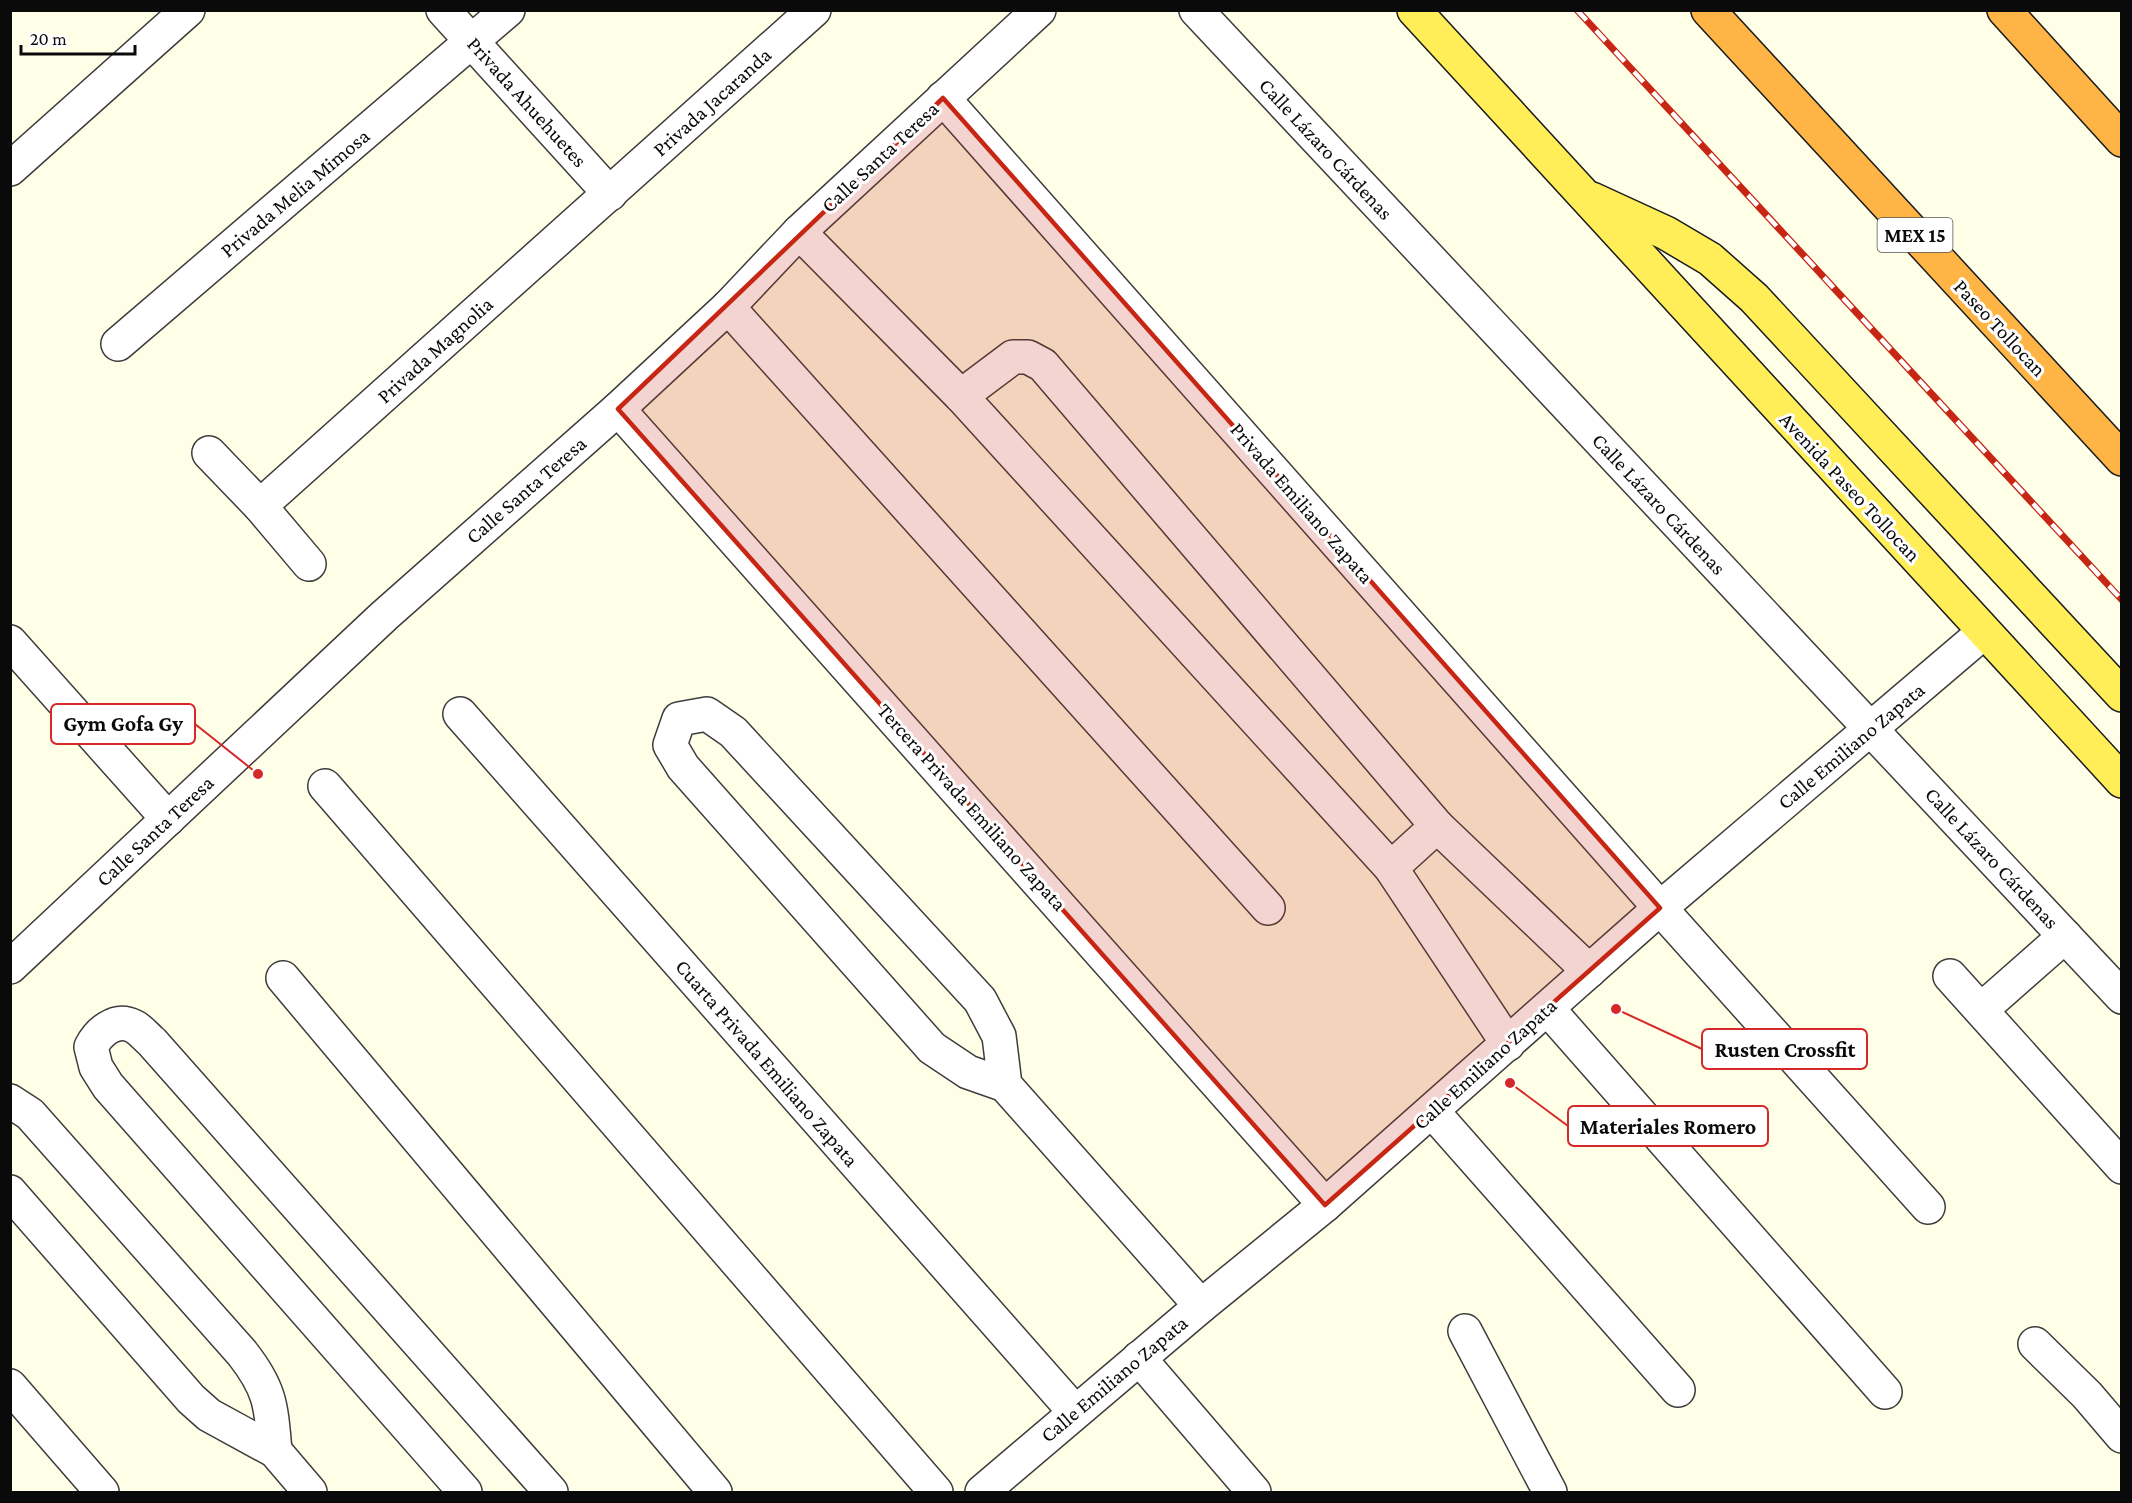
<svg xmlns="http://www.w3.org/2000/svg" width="2132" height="1503" viewBox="0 0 2132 1503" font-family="'Crimson Pro',serif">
  <rect width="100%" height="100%" fill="#fffee7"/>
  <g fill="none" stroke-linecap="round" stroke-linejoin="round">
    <g stroke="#3d3d3d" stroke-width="36">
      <g id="minor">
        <path d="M 443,10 L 610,194"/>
        <path d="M 1196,10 L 2122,997"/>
        <path d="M 943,98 L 1660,908 L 1928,1207"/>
        <path d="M 10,169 L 188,10"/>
        <path d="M 799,232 L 961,396 L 1391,868 L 1508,1044"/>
        <path d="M 728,307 L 1268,908"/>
        <path d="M 118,344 L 508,10"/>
        <path d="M 961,396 L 1013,357 L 1028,357 L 1043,365 L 1437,826 L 1589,971"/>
        <path d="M 618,409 L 1325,1205"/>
        <path d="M 209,453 L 260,506 L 309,564"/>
        <path d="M 260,506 L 814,10"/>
        <path d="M 10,642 L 168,819"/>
        <path d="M 460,714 L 1075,1412"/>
        <path d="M 325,786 L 936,1492"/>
        <path d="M 1391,868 L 1437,826"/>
        <path d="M 10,967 L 384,616 L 618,409 L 728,307 L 799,232 L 1039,10"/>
        <path d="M 1950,976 L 2122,1167"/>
        <path d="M 283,978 L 715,1492"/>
        <path d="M 1548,1009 L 1885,1392"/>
        <path d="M 1981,1010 L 2065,936"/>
        <path d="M 1005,1085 L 968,1072 L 932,1048 L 683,767 L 670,745 L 679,719 L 707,714 L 733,732 L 980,1000 L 999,1036 L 1005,1085 L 1201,1306"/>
        <path d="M 10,1101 L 30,1114 L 242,1353 C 271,1390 271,1406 275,1451"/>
        <path d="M 1432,1111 L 1678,1390"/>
        <path d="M 10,1192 L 191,1399 L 209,1415 L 275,1451 L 310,1492"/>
        <path d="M 1465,1331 L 1550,1492"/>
        <path d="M 2035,1344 L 2087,1395 L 2122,1436"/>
        <path d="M 1139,1358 L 1254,1492"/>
        <path d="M 10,1386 L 102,1492"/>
        <path d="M 465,1492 L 108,1086 L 96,1067 L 91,1047 C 98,1033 115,1017 133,1026 C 140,1029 146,1037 152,1042 L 551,1492"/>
        <path d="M 982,1492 L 1201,1306 L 1325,1205 L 1660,908 L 1984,632"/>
      </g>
    </g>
    <g stroke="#1b1b1b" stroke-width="36">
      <g id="major">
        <path d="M 1414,10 L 2122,781"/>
        <path d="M 1592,199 L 1666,233 L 1710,259 L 1754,298 L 2122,695"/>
      </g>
    </g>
    <g stroke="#1b1b1b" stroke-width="36">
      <g id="highway">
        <path d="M 1708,10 L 2122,459"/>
        <path d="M 2004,10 L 2122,140"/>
      </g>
    </g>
    <use href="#minor" stroke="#fff" stroke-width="33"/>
    <use href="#major" stroke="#ffee57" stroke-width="33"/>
    <use href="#highway" stroke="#ffb545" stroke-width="33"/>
    <g stroke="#c72615" stroke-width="7">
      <path id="rail" d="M 1577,10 L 2122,600"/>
    </g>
    <use href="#rail" stroke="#fff" stroke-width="4.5" stroke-dasharray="14" stroke-linecap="butt"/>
  </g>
  <path fill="#c72615" fill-opacity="0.2" stroke="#c72615" stroke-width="4.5" stroke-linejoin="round" d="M 943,98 L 1660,908 L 1325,1205 L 618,409 Z"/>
  <g text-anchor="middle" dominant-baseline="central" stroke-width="6" stroke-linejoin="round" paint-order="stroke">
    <rect fill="#fff" stroke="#545454" stroke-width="1.5" x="1877.5" y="218" width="75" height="34" rx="4.5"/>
    <g font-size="20" font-weight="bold" fill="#0a0a0a">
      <text x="1915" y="235">MEX 15</text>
    </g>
    <g font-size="21" fill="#0a0a0a" stroke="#fff">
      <text transform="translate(527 102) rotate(48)">Privada Ahuehuetes</text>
      <text transform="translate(712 102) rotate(-42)">Privada Jacaranda</text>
      <text transform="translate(1326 149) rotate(47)">Calle Lázaro Cárdenas</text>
      <text transform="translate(880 157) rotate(-43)">Calle Santa Teresa</text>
      <text transform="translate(295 193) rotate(-40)">Privada Melia Mimosa</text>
      <text transform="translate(2000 328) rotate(47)">Paseo Tollocan</text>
      <text transform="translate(435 350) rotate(-42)">Privada Magnolia</text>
      <text transform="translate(1850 487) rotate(47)">Avenida Paseo Tollocan</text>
      <text transform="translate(526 490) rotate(-41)">Calle Santa Teresa</text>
      <text transform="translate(1302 503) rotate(49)">Privada Emiliano Zapata</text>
      <text transform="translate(1659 504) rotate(47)">Calle Lázaro Cárdenas</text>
      <text transform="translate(1851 746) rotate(-40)">Calle Emiliano Zapata</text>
      <text transform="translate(972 807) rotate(48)">Tercera Privada Emiliano Zapata</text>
      <text transform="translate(155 831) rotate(-43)">Calle Santa Teresa</text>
      <text transform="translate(1992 858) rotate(47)">Calle Lázaro Cárdenas</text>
      <text transform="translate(767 1063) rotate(49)">Cuarta Privada Emiliano Zapata</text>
      <text transform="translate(1485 1064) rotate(-42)">Calle Emiliano Zapata</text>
      <text transform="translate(1114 1379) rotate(-40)">Calle Emiliano Zapata</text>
    </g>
  </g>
  <path fill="none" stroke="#d62828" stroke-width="2" d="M258 774L195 724M1616 1009L1702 1049M1510 1083L1568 1126"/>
  <g fill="#d62828" stroke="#fff" stroke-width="2">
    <circle cx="258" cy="774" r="6"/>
    <circle cx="1616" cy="1009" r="6"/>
    <circle cx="1510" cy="1083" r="6"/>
  </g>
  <g fill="#fff" stroke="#d62828" stroke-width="2">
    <rect x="51" y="704" width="144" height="40" rx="6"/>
    <rect x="1702" y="1029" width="165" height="40" rx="6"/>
    <rect x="1568" y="1106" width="200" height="40" rx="6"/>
  </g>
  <g font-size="22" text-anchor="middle" font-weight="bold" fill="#0a0a0a">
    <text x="123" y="731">Gym Gofa Gy</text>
    <text x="1785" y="1057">Rusten Crossfit</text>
    <text x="1668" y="1134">Materiales Romero</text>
  </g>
  <rect width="2132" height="1503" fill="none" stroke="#0a0a0a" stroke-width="24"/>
  <path d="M21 45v9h114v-9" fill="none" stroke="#0a0a0a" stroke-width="3"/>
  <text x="30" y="45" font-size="18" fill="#0a0a0a" stroke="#ffffff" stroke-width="4.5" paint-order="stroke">20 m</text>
</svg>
